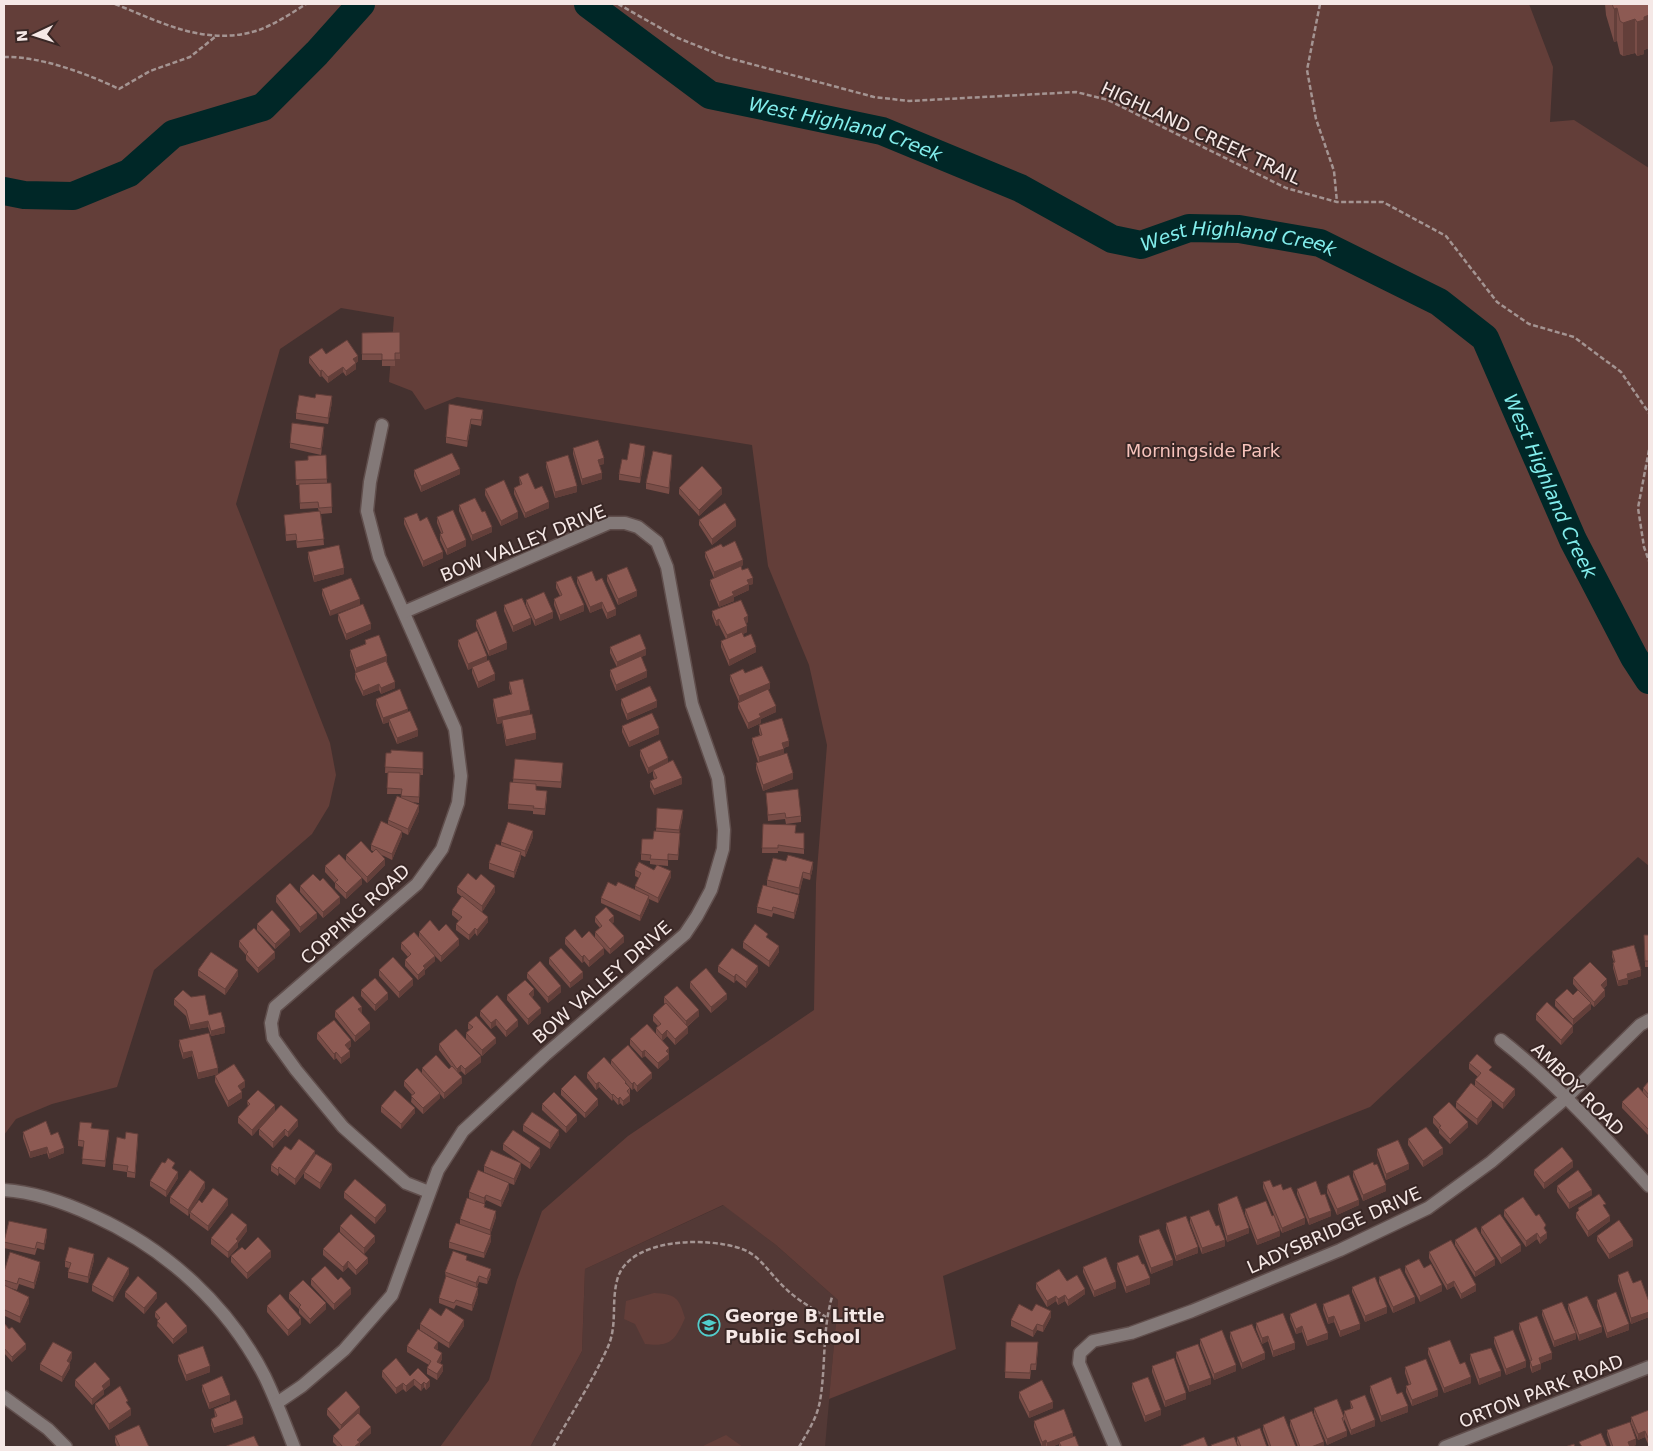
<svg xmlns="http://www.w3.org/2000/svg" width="1653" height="1451" viewBox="0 0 1653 1451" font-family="'DejaVu Sans',sans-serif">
  <rect width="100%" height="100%" fill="#44312f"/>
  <path fill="#533936" d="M 724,1205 L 776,1245 L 838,1300 L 825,1447 L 530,1447 L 582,1351 L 585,1269 Z"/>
  <g fill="#633e39">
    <path d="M 4,4 L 1529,4 L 1553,67 L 1550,122 L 1574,120 L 1649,168 L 1649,866 L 1638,857 L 1370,1107 L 943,1276 L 956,1349 L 829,1399 L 838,1300 L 776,1245 L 723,1205 L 585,1269 L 582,1351 L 530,1447 L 440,1447 L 489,1380 L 517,1280 L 542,1211 L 628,1136 L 814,1010 L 816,883 L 827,745 L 809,665 L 768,566 L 752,445 L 457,397 L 425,410 L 412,391 L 389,382 L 394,317 L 341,308 L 280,349 L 236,504 L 330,743 L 336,775 L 329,806 L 312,834 L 154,970 L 117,1087 L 52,1104 L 16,1119 L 4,1135 Z"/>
    <path d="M 654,1293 C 676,1294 679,1298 685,1318 C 675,1341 670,1347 645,1344 L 635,1324 L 624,1319 L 626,1301 Z"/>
    <path d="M 726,1435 L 743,1447 L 702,1447 L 705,1445 Z"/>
  </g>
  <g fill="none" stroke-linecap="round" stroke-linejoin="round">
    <g stroke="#002727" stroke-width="28">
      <path id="s1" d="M 588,4 L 710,95 L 882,131 L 1020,188 L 1112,239 L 1141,245 L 1189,228 L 1239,229 L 1320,243 L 1439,302 L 1485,338 L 1573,540 L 1634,657 L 1649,680"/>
      <path d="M 4,191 L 24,195 L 73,196 L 129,173 L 173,134 L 263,107 L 317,53 L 361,4"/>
    </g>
    <g stroke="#604e4c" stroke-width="15">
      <g id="minor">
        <path d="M 382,425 L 370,482 L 367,511 L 379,557 L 455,729 L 461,776 L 458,803 L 442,849 L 417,884 L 275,1007 L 271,1023 L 273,1038 L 296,1070 L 343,1127 L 406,1183 L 429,1192"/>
        <path d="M 1501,1040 C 1556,1083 1603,1135 1649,1186"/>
        <path d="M 4,1190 C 35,1192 66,1203 94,1216 C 167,1249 229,1306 265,1377 C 276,1400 285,1424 294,1447"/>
        <path d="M 4,1397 L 48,1429 L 66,1447"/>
        <path d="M 277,1403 L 302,1386 L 344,1350 L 392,1295 L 438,1170 L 463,1131 L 545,1055 L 685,934 L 697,916 L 711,890 L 723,849 L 724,830 L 718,778 L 692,704 L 667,567 L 657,542 L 638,527 L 625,523 L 609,523 L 404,612"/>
        <path d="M 1115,1447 L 1079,1363 L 1080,1353 L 1093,1341 L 1131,1333 L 1192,1311 L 1340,1250 L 1428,1208 L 1491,1162 L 1566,1098 L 1640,1025 L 1649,1020"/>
        <path d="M 1445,1447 L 1649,1367"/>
      </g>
    </g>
    <g stroke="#a49492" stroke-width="2.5" stroke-dasharray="5 2.5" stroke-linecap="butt">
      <path d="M 115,4 C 163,23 206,47 259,30 C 275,24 292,13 306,4"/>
      <path d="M 618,4 L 678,38 L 725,57 L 874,97 L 909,101 L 1076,92 L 1108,100 L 1286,188 L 1337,202 L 1383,202 L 1446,236 L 1497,302 L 1529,324 L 1574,337 L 1621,372 L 1649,413"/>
      <path d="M 1320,4 L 1307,70 L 1316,119 L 1334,171 L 1337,202"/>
      <path d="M 4,57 C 39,56 86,73 119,89 L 150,71 L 190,57 L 215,37"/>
      <path d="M 1649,450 L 1638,508 L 1644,547 L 1649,561"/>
      <path d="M 553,1447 C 570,1415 591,1384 606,1351 C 619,1326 610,1303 618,1277 C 632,1237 709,1237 742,1249 C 759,1255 768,1271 781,1284 C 794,1298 810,1307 826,1317"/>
      <path d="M 799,1447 C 807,1433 817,1418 820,1401 C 826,1366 822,1331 832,1297"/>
    </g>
    <use href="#minor" stroke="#837978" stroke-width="12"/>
  </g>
  <g fill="#794d47">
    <path d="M 1605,4 L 1649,4 L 1649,48 L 1644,50 L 1644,54 L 1637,56 L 1635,53 L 1623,56 L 1620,54 L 1617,41 L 1614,42 L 1606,15 Z"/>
    <path d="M 400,332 L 400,359 L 395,359 L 395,366 L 382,366 L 382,360 L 362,360 L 362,333 Z"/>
    <path d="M 326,354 L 358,361 L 356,363 L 356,369 L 346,376 L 343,372 L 328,383 L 322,376 L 320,377 L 309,363 L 309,357 Z"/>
    <path d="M 332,402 L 328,424 L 296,419 L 296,413 Z"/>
    <path d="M 483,410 L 483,416 L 481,426 L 471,424 L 467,447 L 446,443 L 446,437 Z"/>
    <path d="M 324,433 L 321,455 L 290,448 L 290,443 Z"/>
    <path d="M 573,448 L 604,464 L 599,465 L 602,479 L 582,485 L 573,454 Z"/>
    <path d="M 645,452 L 640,483 L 619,480 L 619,474 L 627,460 Z"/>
    <path d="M 326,455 L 327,483 L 331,483 L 332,513 L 321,514 L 324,545 L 297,548 L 296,540 L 286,541 L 284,515 L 319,512 L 318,508 L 300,509 L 299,485 L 296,485 L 295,461 L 308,460 Z"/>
    <path d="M 672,460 L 669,494 L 646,489 L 646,483 Z"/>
    <path d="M 546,462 L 577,492 L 555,498 L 546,467 Z"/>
    <path d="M 414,470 L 460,474 L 421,492 L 414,476 Z"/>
    <path d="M 519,477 L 535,489 L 549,508 L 525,518 L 514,494 L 514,488 L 520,485 Z"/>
    <path d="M 679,488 L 722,494 L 699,516 L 679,494 Z"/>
    <path d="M 485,489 L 518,518 L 501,526 L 485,495 Z"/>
    <path d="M 459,505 L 482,512 L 492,532 L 472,541 L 459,511 Z"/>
    <path d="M 437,517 L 466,546 L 447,555 L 440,540 L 440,534 L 441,533 L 437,523 Z"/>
    <path d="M 404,518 L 420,521 L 443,558 L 423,567 L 404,524 Z"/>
    <path d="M 699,520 L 736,526 L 712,545 L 699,525 Z"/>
    <path d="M 723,547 L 743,565 L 741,566 L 742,570 L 753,584 L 749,585 L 749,590 L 734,597 L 734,601 L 719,607 L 710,585 L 710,580 L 714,578 L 705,557 L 705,552 Z"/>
    <path d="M 308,552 L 344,574 L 314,582 L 308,558 Z"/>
    <path d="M 607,575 L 637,596 L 618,605 L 607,581 Z"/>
    <path d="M 577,577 L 596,581 L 616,615 L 607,619 L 602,608 L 590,613 L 577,583 Z"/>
    <path d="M 351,578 L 330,616 L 322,595 L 322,589 Z"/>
    <path d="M 556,582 L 584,611 L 560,621 L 554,605 L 554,599 L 560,596 L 556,588 Z"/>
    <path d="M 526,600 L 553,618 L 535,626 L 526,605 Z"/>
    <path d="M 504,605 L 531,624 L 513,632 L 504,611 Z"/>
    <path d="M 712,611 L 748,622 L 746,623 L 747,632 L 743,634 L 744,637 L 756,652 L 729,666 L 721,647 L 721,641 L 726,639 L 719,625 L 716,626 L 712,616 Z"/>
    <path d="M 338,614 L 371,629 L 346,640 L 338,620 Z"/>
    <path d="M 476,620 L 507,649 L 489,656 L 476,626 Z"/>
    <path d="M 365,640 L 387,662 L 395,688 L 381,694 L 379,690 L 363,696 L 355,679 L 355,673 L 356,673 L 350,656 L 350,650 L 365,644 Z"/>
    <path d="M 458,640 L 487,661 L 495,680 L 478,688 L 472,673 L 472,668 L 468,670 L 458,646 Z"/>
    <path d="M 610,647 L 646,655 L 641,657 L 647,677 L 616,691 L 610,676 L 610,670 L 617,667 L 610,653 Z"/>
    <path d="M 745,673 L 770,689 L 768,689 L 776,712 L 761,719 L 761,723 L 748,729 L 738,708 L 738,703 L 739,702 L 730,681 L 730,675 Z"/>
    <path d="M 509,682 L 530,714 L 536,739 L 506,746 L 502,723 L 497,724 L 493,705 L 493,699 L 511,694 L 509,688 Z"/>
    <path d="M 376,699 L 408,712 L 418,736 L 397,744 L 389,725 L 389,722 L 383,724 L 376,705 Z"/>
    <path d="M 621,699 L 657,707 L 627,720 L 621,705 Z"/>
    <path d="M 759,725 L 789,746 L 784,748 L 784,754 L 793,779 L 763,791 L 756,769 L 756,763 L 758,762 L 752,743 L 752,738 L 760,735 L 759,731 Z"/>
    <path d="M 622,726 L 659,734 L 629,747 L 622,732 Z"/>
    <path d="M 640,750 L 668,762 L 682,784 L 654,795 L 650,787 L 650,781 L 654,779 L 653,775 L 653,771 L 648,774 L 640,756 Z"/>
    <path d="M 423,752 L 423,775 L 420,775 L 419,803 L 412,802 L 419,811 L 408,835 L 402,832 L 402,836 L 392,860 L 382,855 L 385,865 L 367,883 L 346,861 L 346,855 L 372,853 L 374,852 L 371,850 L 371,845 L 388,824 L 388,820 L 401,798 L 401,794 L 387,794 L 388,773 L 385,773 L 386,753 Z"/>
    <path d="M 515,759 L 563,769 L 561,788 L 536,786 L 536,790 L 547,797 L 545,815 L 533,814 L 533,811 L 508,809 L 508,804 L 513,782 Z"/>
    <path d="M 766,793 L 801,816 L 801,822 L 786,824 L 785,819 L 768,821 Z"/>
    <path d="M 657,808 L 683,816 L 679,833 L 680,839 L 678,860 L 668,860 L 668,866 L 658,865 L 671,877 L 658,903 L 649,899 L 649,902 L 640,921 L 601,903 L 601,898 L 616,886 L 635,889 L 635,886 L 639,878 L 635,876 L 635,870 L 654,870 L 657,865 L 650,864 L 650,861 L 641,860 L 641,854 L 653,839 L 656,831 Z"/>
    <path d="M 763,824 L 796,833 L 804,833 L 804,854 L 778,851 L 778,853 L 762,853 Z"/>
    <path d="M 533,837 L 525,857 L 521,855 L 521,858 L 514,878 L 489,869 L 489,863 L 501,845 L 501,842 Z"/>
    <path d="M 325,866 L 362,884 L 346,899 L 335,888 L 335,883 L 325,872 Z"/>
    <path d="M 813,867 L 810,880 L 803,878 L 799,894 L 767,886 L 767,880 Z"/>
    <path d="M 476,880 L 495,892 L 482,912 L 488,922 L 477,936 L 475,933 L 469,940 L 456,930 L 456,924 L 459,921 L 452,915 L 452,910 L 462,897 L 457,893 L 457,887 Z"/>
    <path d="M 300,886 L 340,903 L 323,918 L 300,892 Z"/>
    <path d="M 276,896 L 317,918 L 300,933 L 276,902 Z"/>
    <path d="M 799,901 L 794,919 L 773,913 L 772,917 L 757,913 L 757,907 Z"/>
    <path d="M 595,917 L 614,922 L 612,923 L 624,942 L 610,954 L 604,948 L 604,954 L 589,967 L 584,961 L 582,963 L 565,944 L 565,938 L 595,938 L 595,932 L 600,928 L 595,922 Z"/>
    <path d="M 257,924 L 290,935 L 275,949 L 257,930 Z"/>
    <path d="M 439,931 L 459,945 L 441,962 L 435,956 L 435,961 L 425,970 L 425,974 L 418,980 L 405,966 L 405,960 L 408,957 L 401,949 L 401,943 L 419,938 L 419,932 Z"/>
    <path d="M 1644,935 L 1649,935 L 1649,967 L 1645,967 Z"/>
    <path d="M 768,938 L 779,952 L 769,967 L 743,948 L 743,942 Z"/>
    <path d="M 239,941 L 275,958 L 258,973 L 246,960 L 246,955 L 239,947 Z"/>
    <path d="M 1612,951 L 1641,976 L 1628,980 L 1628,984 L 1618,986 L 1613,968 L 1613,963 L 1614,962 L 1612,957 Z"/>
    <path d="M 549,958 L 583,978 L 570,988 L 549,964 Z"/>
    <path d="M 718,966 L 758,972 L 746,988 L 736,980 L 734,983 L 718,972 Z"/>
    <path d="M 198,970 L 238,976 L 225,995 L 198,976 Z"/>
    <path d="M 379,970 L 413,985 L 399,998 L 379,976 Z"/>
    <path d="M 527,973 L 561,992 L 548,1003 L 527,978 Z"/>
    <path d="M 1573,978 L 1607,985 L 1604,988 L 1605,996 L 1594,1007 L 1591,1004 L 1591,1009 L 1573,1025 L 1555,1006 L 1555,1000 L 1573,995 L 1578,990 L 1573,984 Z"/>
    <path d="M 690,982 L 727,999 L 711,1013 L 690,988 Z"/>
    <path d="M 361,990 L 388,999 L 375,1011 L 361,996 Z"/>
    <path d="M 507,995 L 534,995 L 532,997 L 541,1013 L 528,1025 L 507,1000 Z"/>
    <path d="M 191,997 L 209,1015 L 225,1033 L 211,1036 L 208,1027 L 190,1030 L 186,1016 L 174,1005 L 174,999 Z"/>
    <path d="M 664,997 L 699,1016 L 687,1027 L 688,1033 L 675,1045 L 667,1036 L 662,1041 L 656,1034 L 656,1028 L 658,1026 L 653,1021 L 653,1015 L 665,1004 L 664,1003 Z"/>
    <path d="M 335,1011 L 362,1012 L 361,1013 L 370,1029 L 355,1042 L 335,1017 Z"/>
    <path d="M 480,1011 L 518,1026 L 506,1037 L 496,1025 L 491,1029 L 480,1016 Z"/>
    <path d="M 1536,1014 L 1573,1032 L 1561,1045 L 1536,1020 Z"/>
    <path d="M 468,1023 L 496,1043 L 482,1056 L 466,1039 L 466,1033 L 470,1030 L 468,1029 Z"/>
    <path d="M 317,1033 L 351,1046 L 348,1049 L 350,1057 L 341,1064 L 336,1058 L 334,1060 L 317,1039 Z"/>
    <path d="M 630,1039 L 669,1048 L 669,1059 L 658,1069 L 645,1056 L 642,1058 L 630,1045 Z"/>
    <path d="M 179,1040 L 218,1074 L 198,1079 L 192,1056 L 183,1059 L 179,1046 Z"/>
    <path d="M 439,1044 L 481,1062 L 465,1075 L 461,1071 L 458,1073 L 462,1083 L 444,1099 L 440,1094 L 440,1098 L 423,1114 L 411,1102 L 412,1095 L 404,1086 L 404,1081 L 422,1073 L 422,1068 L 449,1069 L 451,1066 L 439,1050 Z"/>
    <path d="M 611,1060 L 652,1078 L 637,1092 L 634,1088 L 632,1090 L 626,1083 L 626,1085 L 630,1088 L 630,1101 L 623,1106 L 620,1103 L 618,1105 L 613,1099 L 612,1101 L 599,1087 L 596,1090 L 587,1078 L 587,1073 L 611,1065 Z"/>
    <path d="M 1469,1063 L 1492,1072 L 1515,1095 L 1503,1109 L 1475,1086 L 1475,1080 L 1478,1077 L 1469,1069 Z"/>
    <path d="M 215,1076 L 245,1087 L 240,1090 L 242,1098 L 228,1107 L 215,1082 Z"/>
    <path d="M 1649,1081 L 1649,1136 L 1622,1108 L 1622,1102 L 1643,1092 L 1643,1088 Z"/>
    <path d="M 561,1089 L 598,1105 L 585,1118 L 561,1095 Z"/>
    <path d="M 247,1101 L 275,1111 L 252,1136 L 238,1123 L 238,1117 L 248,1107 Z"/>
    <path d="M 1456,1102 L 1492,1106 L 1477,1125 L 1456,1108 Z"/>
    <path d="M 542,1104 L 577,1121 L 566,1133 L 542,1110 Z"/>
    <path d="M 381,1106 L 415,1113 L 401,1129 L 381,1112 Z"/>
    <path d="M 1433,1117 L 1468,1127 L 1450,1144 L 1439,1133 L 1439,1130 L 1433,1123 Z"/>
    <path d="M 523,1125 L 559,1135 L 550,1149 L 523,1131 Z"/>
    <path d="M 298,1126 L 288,1137 L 285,1135 L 273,1148 L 259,1135 L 259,1129 Z"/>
    <path d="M 92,1128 L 109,1136 L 105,1167 L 82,1164 L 84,1147 L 78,1146 L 78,1140 Z"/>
    <path d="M 23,1132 L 51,1135 L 64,1153 L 49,1159 L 47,1153 L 30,1158 L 23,1138 Z"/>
    <path d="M 125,1139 L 138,1140 L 135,1178 L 127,1177 L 127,1172 L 113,1170 L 113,1164 Z"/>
    <path d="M 1408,1139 L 1443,1154 L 1423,1167 L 1408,1145 Z"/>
    <path d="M 503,1144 L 540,1154 L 530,1169 L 503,1150 Z"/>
    <path d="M 1377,1149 L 1409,1169 L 1386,1180 L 1377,1155 Z"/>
    <path d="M 291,1150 L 315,1155 L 332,1170 L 320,1189 L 304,1178 L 304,1173 L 295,1185 L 279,1173 L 278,1176 L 271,1171 L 271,1165 Z"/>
    <path d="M 484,1166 L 521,1169 L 514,1185 L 484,1172 Z"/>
    <path d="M 1573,1167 L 1544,1189 L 1534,1175 L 1534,1170 Z"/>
    <path d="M 174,1169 L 178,1178 L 166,1197 L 150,1186 L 150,1181 L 175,1169 Z"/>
    <path d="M 1353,1171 L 1386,1191 L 1363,1201 L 1353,1177 Z"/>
    <path d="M 1263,1182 L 1273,1187 L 1283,1190 L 1305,1224 L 1282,1233 L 1277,1222 L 1280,1236 L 1257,1245 L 1245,1214 L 1245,1209 L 1272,1216 L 1274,1215 L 1263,1188 Z"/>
    <path d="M 1557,1186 L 1592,1195 L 1569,1209 L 1557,1192 Z"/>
    <path d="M 1327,1187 L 1359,1205 L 1337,1215 L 1327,1193 Z"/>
    <path d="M 205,1188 L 188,1216 L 170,1203 L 170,1197 Z"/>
    <path d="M 509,1189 L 501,1207 L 486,1200 L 484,1204 L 485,1207 L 496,1217 L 490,1235 L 491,1241 L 484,1258 L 449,1248 L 449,1242 L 460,1224 L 460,1219 L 476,1201 L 469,1198 L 469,1192 Z"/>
    <path d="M 1297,1189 L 1321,1195 L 1331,1216 L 1309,1225 L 1297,1194 Z"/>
    <path d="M 344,1192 L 386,1211 L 375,1224 L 344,1198 Z"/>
    <path d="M 202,1203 L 228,1205 L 208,1231 L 190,1218 L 190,1212 Z"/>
    <path d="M 1218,1204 L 1249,1233 L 1227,1242 L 1218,1209 Z"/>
    <path d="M 1578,1208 L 1606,1209 L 1610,1221 L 1588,1237 L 1576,1218 L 1576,1213 L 1578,1211 Z"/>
    <path d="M 1504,1210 L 1546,1230 L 1547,1238 L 1540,1244 L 1537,1239 L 1526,1247 L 1504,1216 Z"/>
    <path d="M 1190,1217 L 1225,1246 L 1202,1254 L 1190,1223 Z"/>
    <path d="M 1166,1223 L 1198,1253 L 1176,1261 L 1166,1229 Z"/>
    <path d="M 340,1226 L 375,1242 L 364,1254 L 340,1232 Z"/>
    <path d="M 1481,1227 L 1521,1251 L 1501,1264 L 1481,1233 Z"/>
    <path d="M 247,1231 L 238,1243 L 238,1247 L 228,1258 L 211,1244 L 211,1238 Z"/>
    <path d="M 47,1235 L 44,1250 L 37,1248 L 35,1255 L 4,1248 L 4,1242 Z"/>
    <path d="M 1139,1236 L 1173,1265 L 1151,1274 L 1139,1242 Z"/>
    <path d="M 1597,1236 L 1633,1246 L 1609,1259 L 1597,1241 Z"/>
    <path d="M 1455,1240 L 1495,1265 L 1475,1277 L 1455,1245 Z"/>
    <path d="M 323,1249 L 368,1263 L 356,1275 L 348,1267 L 343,1272 L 323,1255 Z"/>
    <path d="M 1429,1252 L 1476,1291 L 1461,1299 L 1454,1286 L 1447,1290 L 1429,1258 Z"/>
    <path d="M 231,1256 L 271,1257 L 247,1279 L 231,1262 Z"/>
    <path d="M 94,1260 L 88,1283 L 68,1278 L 68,1272 L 69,1268 L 65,1267 L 65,1261 Z"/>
    <path d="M 467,1260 L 491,1274 L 487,1284 L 479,1282 L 477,1287 L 478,1294 L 472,1311 L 456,1305 L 454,1309 L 439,1303 L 439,1298 L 446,1278 L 445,1272 Z"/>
    <path d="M 1117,1263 L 1150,1284 L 1126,1293 L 1117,1269 Z"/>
    <path d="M 1405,1266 L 1442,1291 L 1420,1302 L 1405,1272 Z"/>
    <path d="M 1083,1267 L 1116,1288 L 1094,1297 L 1083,1272 Z"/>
    <path d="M 40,1268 L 34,1289 L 19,1284 L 17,1290 L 5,1286 L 29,1303 L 20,1323 L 5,1316 L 4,1318 L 4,1272 Z"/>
    <path d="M 129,1274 L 113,1302 L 92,1291 L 92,1285 Z"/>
    <path d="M 1618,1275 L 1633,1283 L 1649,1302 L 1649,1317 L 1631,1324 L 1618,1281 Z"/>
    <path d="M 1379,1277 L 1415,1303 L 1393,1313 L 1379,1283 Z"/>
    <path d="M 311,1279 L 351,1294 L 334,1310 L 311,1285 Z"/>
    <path d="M 1067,1281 L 1085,1294 L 1068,1306 L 1065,1301 L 1058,1305 L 1056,1301 L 1047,1307 L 1036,1289 L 1036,1283 Z"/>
    <path d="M 1352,1287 L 1387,1313 L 1365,1322 L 1352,1292 Z"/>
    <path d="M 125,1292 L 157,1298 L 144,1314 L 125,1297 Z"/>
    <path d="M 289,1293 L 326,1309 L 310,1324 L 299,1313 L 299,1309 L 289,1299 Z"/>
    <path d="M 1597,1300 L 1629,1330 L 1607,1338 L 1597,1306 Z"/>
    <path d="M 1323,1304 L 1360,1329 L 1340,1337 L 1334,1322 L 1328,1324 L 1323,1310 Z"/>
    <path d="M 1568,1304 L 1602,1332 L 1579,1341 L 1568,1309 Z"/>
    <path d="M 267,1306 L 301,1324 L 288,1336 L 267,1312 Z"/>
    <path d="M 1542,1310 L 1576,1339 L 1554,1347 L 1542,1315 Z"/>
    <path d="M 1032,1311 L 1051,1317 L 1043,1332 L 1037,1330 L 1033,1337 L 1011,1326 L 1011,1320 Z"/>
    <path d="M 155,1312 L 187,1332 L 173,1344 L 157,1326 L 158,1320 L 155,1317 Z"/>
    <path d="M 1290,1314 L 1328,1339 L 1307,1346 L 1302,1332 L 1296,1334 L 1290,1319 Z"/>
    <path d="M 441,1316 L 464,1326 L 449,1348 L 420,1330 L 420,1324 Z"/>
    <path d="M 4,1323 L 26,1349 L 12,1362 L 4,1353 Z"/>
    <path d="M 1256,1323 L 1295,1349 L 1273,1357 L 1268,1341 L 1262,1344 L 1256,1329 Z"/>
    <path d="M 1519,1323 L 1552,1359 L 1541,1363 L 1541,1369 L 1532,1373 L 1530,1367 L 1530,1361 L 1519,1329 Z"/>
    <path d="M 1230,1332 L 1265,1359 L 1242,1369 L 1230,1338 Z"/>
    <path d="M 1494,1337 L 1526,1367 L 1506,1375 L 1494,1343 Z"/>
    <path d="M 1200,1339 L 1236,1371 L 1214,1380 L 1200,1345 Z"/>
    <path d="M 1006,1342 L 1038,1348 L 1036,1370 L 1031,1370 L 1030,1379 L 1005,1378 Z"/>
    <path d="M 407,1346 L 438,1348 L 437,1350 L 442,1359 L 440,1363 L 443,1371 L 437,1380 L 427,1374 L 427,1368 L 429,1365 L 407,1352 Z"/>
    <path d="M 1428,1348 L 1460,1364 L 1471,1383 L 1444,1393 L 1428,1354 Z"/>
    <path d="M 1176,1352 L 1211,1384 L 1189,1392 L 1176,1358 Z"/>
    <path d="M 1470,1354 L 1501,1376 L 1479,1385 L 1470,1360 Z"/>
    <path d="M 178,1355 L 210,1372 L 186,1381 L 178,1361 Z"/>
    <path d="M 72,1358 L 70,1362 L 70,1368 L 62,1382 L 40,1370 L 40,1364 Z"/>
    <path d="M 1152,1366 L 1186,1399 L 1165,1407 L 1152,1372 Z"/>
    <path d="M 1405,1367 L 1438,1396 L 1412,1406 L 1406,1392 L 1406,1386 L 1409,1385 L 1405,1373 Z"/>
    <path d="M 418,1368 L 430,1386 L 426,1390 L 424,1387 L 421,1391 L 414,1385 L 406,1392 L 403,1389 L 396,1394 L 382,1377 L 382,1371 L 410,1376 Z"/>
    <path d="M 75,1380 L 110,1385 L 104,1390 L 104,1394 L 92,1405 L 75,1386 Z"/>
    <path d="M 1132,1383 L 1161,1415 L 1145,1422 L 1132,1389 Z"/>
    <path d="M 202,1385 L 230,1401 L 209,1409 L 202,1391 Z"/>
    <path d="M 1370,1386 L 1397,1394 L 1408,1412 L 1381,1422 L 1370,1392 Z"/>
    <path d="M 1019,1392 L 1053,1408 L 1029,1418 L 1019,1398 Z"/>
    <path d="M 1350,1401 L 1375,1426 L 1351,1435 L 1344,1419 L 1344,1423 L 1347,1436 L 1327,1445 L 1314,1414 L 1314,1408 L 1344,1416 L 1344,1411 L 1351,1409 Z"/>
    <path d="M 95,1404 L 128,1405 L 131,1415 L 109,1430 L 95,1409 Z"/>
    <path d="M 214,1409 L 243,1424 L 214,1433 L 211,1425 L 211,1419 L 215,1417 Z"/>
    <path d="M 327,1409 L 360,1413 L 359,1414 L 371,1433 L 360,1443 L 360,1447 L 338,1447 L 333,1442 L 333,1436 L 340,1430 L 327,1415 Z"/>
    <path d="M 1649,1410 L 1648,1444 L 1645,1437 L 1638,1440 L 1631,1423 L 1631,1417 Z"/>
    <path d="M 1290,1420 L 1324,1447 L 1298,1447 L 1290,1426 Z"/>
    <path d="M 1034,1421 L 1073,1437 L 1059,1447 L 1059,1444 L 1051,1447 L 1047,1447 L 1046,1446 L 1042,1447 L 1034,1427 Z"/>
    <path d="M 1263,1425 L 1296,1447 L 1269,1447 L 1263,1430 Z"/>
    <path d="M 1607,1430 L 1636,1445 L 1630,1447 L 1611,1447 L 1607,1435 Z"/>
    <path d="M 115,1436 L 149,1447 L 117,1447 L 115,1442 Z"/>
    <path d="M 1237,1437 L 1267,1447 L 1239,1447 L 1237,1443 Z"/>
  </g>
  <g fill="#633f3a">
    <path d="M 1617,8 L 1617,41 L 1614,42 L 1614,9 Z"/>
    <path d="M 1649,15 L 1649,48 L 1644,50 L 1644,54 L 1637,56 L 1637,22 L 1644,17 Z"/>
    <path d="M 1635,19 L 1635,53 L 1623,56 L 1623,23 Z"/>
    <path d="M 358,356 L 358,361 L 353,365 L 353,359 Z"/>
    <path d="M 356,363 L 356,369 L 346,376 L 346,371 Z"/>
    <path d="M 343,367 L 343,372 L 328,383 L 328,377 Z"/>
    <path d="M 322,370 L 322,376 L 320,377 L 320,371 Z"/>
    <path d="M 332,396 L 332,402 L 328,424 L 328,418 Z"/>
    <path d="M 483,410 L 483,416 L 481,426 L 481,420 Z"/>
    <path d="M 471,419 L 471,424 L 467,447 L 467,441 Z"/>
    <path d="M 324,427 L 324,433 L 321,455 L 321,449 Z"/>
    <path d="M 645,446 L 645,452 L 640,483 L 640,478 Z"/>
    <path d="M 672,455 L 672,460 L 669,494 L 669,488 Z"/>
    <path d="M 604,458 L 604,464 L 598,465 L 598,460 Z"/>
    <path d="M 460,469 L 460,474 L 421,492 L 421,486 Z"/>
    <path d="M 602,473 L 602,479 L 582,485 L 582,479 Z"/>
    <path d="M 577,486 L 577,492 L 555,498 L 555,492 Z"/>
    <path d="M 722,488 L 722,494 L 699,516 L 699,510 Z"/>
    <path d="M 549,502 L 549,508 L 525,518 L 525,513 Z"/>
    <path d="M 518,512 L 518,518 L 501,526 L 501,521 Z"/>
    <path d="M 736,520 L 736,526 L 712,545 L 712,539 Z"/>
    <path d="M 492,527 L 492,532 L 472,541 L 472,535 Z"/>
    <path d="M 466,540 L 466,546 L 447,555 L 447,549 Z"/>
    <path d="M 443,552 L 443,558 L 423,567 L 423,561 Z"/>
    <path d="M 743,560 L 743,565 L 714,578 L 714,572 Z"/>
    <path d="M 344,568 L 344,574 L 314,582 L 314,576 Z"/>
    <path d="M 753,578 L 753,584 L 749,585 L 749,590 L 734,597 L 734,601 L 719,607 L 719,602 L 747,580 Z"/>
    <path d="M 637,591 L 637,596 L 618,605 L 618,599 Z"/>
    <path d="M 360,599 L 360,605 L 330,616 L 330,611 Z"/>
    <path d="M 602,602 L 602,608 L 590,613 L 590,607 Z"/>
    <path d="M 584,605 L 584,611 L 560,621 L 560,615 Z"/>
    <path d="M 616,609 L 616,615 L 607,619 L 607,613 Z"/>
    <path d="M 553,612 L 553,618 L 535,626 L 535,620 Z"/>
    <path d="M 748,616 L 748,622 L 744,624 L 744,618 Z"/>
    <path d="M 531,618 L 531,624 L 513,632 L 513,626 Z"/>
    <path d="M 719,619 L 719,625 L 716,626 L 716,621 Z"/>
    <path d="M 371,624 L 371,629 L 346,640 L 346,634 Z"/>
    <path d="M 747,626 L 747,632 L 727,641 L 727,635 Z"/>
    <path d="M 507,643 L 507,649 L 489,656 L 489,651 Z"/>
    <path d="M 756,647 L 756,652 L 729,666 L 729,660 Z"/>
    <path d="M 646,649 L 646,655 L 617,668 L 617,662 Z"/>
    <path d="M 387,656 L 387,662 L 356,673 L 356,668 Z"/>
    <path d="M 487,656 L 487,661 L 468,670 L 468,664 Z"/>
    <path d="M 647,671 L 647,677 L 616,691 L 616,685 Z"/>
    <path d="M 495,674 L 495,680 L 478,688 L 478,682 Z"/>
    <path d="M 395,682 L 395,688 L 381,694 L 381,688 Z"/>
    <path d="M 770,683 L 770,689 L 739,702 L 739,696 Z"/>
    <path d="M 379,684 L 379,690 L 363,696 L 363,691 Z"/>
    <path d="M 657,701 L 657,707 L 627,720 L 627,714 Z"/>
    <path d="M 776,706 L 776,712 L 761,719 L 761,723 L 748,729 L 748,723 L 759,714 Z"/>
    <path d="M 408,709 L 408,714 L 389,719 L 389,722 L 383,724 L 383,718 Z"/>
    <path d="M 530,710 L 530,716 L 502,720 L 502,723 L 497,724 L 497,718 Z"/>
    <path d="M 659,728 L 659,734 L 629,747 L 629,742 Z"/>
    <path d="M 418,730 L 418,736 L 397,744 L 397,738 Z"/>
    <path d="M 536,733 L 536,739 L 506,746 L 506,740 Z"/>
    <path d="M 789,741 L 789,746 L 782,748 L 782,743 Z"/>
    <path d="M 784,749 L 784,755 L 759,763 L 759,757 Z"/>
    <path d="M 668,758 L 668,764 L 653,770 L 653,771 L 648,774 L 648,768 Z"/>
    <path d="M 793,773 L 793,779 L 763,791 L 763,785 Z"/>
    <path d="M 682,778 L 682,784 L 654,795 L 654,789 Z"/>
    <path d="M 419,805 L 419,811 L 408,835 L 408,829 Z"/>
    <path d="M 683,810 L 683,816 L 679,836 L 679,830 Z"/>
    <path d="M 402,831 L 402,836 L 392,860 L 392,854 Z"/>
    <path d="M 533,831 L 533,837 L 525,857 L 525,851 Z"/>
    <path d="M 521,852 L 521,858 L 514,878 L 514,872 Z"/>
    <path d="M 385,859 L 385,865 L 367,883 L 367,877 Z"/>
    <path d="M 813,862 L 813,867 L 810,880 L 810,874 Z"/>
    <path d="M 671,871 L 671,877 L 658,903 L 658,898 Z"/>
    <path d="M 803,872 L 803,878 L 799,894 L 799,888 Z"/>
    <path d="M 362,878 L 362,884 L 346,899 L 346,893 Z"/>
    <path d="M 495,886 L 495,892 L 482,912 L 482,906 Z"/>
    <path d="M 799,895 L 799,901 L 794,919 L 794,913 Z"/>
    <path d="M 649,896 L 649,902 L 640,921 L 640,916 Z"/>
    <path d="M 340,897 L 340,903 L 323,918 L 323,912 Z"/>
    <path d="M 317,913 L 317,918 L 300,933 L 300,927 Z"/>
    <path d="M 614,916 L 614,922 L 609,926 L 609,920 Z"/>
    <path d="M 488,917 L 488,922 L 477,936 L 477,930 Z"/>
    <path d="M 475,928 L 475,933 L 469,940 L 469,935 Z"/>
    <path d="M 290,930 L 290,935 L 275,949 L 275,944 Z"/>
    <path d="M 624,936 L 624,942 L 610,954 L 610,949 Z"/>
    <path d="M 459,939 L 459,945 L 441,962 L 441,956 Z"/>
    <path d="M 779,946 L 779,952 L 769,967 L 769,961 Z"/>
    <path d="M 604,948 L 604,954 L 589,967 L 589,961 Z"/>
    <path d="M 275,952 L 275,958 L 258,973 L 258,968 Z"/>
    <path d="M 584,955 L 584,961 L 582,963 L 582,957 Z"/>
    <path d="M 435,956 L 435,961 L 425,970 L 425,974 L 418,980 L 418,975 L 423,966 Z"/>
    <path d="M 758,966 L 758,972 L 746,988 L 746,982 Z"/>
    <path d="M 238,970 L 238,976 L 225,995 L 225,989 Z"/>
    <path d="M 1641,970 L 1641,976 L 1628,980 L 1628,984 L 1618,986 L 1618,981 L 1627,974 Z"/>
    <path d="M 583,972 L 583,978 L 570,988 L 570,983 Z"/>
    <path d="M 736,974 L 736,980 L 734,983 L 734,977 Z"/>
    <path d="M 413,979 L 413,985 L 399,998 L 399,992 Z"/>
    <path d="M 1607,979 L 1607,985 L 1601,991 L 1601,985 Z"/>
    <path d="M 561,986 L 561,992 L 548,1003 L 548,997 Z"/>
    <path d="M 534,989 L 534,995 L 529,999 L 529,994 Z"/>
    <path d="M 1605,990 L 1605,996 L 1594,1007 L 1594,1002 Z"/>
    <path d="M 388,993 L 388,999 L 375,1011 L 375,1005 Z"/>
    <path d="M 727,994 L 727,999 L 711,1013 L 711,1007 Z"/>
    <path d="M 1591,1003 L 1591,1009 L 1573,1025 L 1573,1019 Z"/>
    <path d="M 362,1007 L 362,1012 L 358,1015 L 358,1009 Z"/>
    <path d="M 541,1008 L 541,1013 L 528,1025 L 528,1019 Z"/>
    <path d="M 699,1010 L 699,1016 L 686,1027 L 686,1021 Z"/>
    <path d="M 496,1019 L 496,1025 L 491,1029 L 491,1023 Z"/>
    <path d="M 518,1020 L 518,1026 L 506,1037 L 506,1031 Z"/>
    <path d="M 208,1021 L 208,1027 L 190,1030 L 190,1025 Z"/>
    <path d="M 370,1023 L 370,1029 L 355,1042 L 355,1036 Z"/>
    <path d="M 1573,1026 L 1573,1032 L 1561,1045 L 1561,1040 Z"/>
    <path d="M 225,1027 L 225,1033 L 211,1036 L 211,1031 Z"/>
    <path d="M 688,1027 L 688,1033 L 675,1045 L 675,1039 Z"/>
    <path d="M 667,1030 L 667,1036 L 662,1041 L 662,1035 Z"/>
    <path d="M 496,1038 L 496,1043 L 482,1056 L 482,1050 Z"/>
    <path d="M 351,1040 L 351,1046 L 345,1051 L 345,1045 Z"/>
    <path d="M 669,1048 L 669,1059 L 658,1069 L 658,1063 L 666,1051 Z"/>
    <path d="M 645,1050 L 645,1056 L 642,1058 L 642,1052 Z"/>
    <path d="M 192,1051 L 192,1056 L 183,1059 L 183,1053 Z"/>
    <path d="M 350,1051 L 350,1057 L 341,1064 L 341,1058 Z"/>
    <path d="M 336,1052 L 336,1058 L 334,1060 L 334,1054 Z"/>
    <path d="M 481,1056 L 481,1062 L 465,1075 L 465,1069 Z"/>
    <path d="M 461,1065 L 461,1071 L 457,1074 L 457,1069 Z"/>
    <path d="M 218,1068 L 218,1074 L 198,1079 L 198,1073 Z"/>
    <path d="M 652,1073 L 652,1078 L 637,1092 L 637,1086 Z"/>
    <path d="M 462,1077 L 462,1083 L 444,1099 L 444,1093 Z"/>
    <path d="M 245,1081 L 245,1087 L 238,1092 L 238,1086 Z"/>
    <path d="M 599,1082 L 599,1087 L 596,1090 L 596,1084 Z"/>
    <path d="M 634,1082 L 634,1088 L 632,1090 L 632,1084 Z"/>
    <path d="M 1515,1089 L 1515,1095 L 1503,1109 L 1503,1103 Z"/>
    <path d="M 242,1092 L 242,1098 L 228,1107 L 228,1101 Z"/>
    <path d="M 440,1093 L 440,1098 L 423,1114 L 423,1108 Z"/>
    <path d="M 613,1094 L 613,1099 L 612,1101 L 612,1095 Z"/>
    <path d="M 630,1095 L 630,1101 L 623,1106 L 623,1101 Z"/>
    <path d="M 620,1097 L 620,1103 L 618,1105 L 618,1099 Z"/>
    <path d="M 598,1099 L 598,1105 L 585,1118 L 585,1113 Z"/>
    <path d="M 1492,1100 L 1492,1106 L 1477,1125 L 1477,1119 Z"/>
    <path d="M 275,1105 L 275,1111 L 252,1136 L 252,1130 Z"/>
    <path d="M 415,1108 L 415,1113 L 401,1129 L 401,1124 Z"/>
    <path d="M 577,1115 L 577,1121 L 566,1133 L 566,1127 Z"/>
    <path d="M 298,1120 L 298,1126 L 288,1137 L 288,1132 Z"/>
    <path d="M 1468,1122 L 1468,1127 L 1450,1144 L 1450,1139 Z"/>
    <path d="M 285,1129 L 285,1135 L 273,1148 L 273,1142 Z"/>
    <path d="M 109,1130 L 109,1136 L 105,1167 L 105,1161 Z"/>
    <path d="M 559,1130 L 559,1135 L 550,1149 L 550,1143 Z"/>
    <path d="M 47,1147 L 47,1153 L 30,1158 L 30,1152 Z"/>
    <path d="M 64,1148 L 64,1153 L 49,1159 L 49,1154 Z"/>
    <path d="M 540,1148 L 540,1154 L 530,1169 L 530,1163 Z"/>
    <path d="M 1443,1148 L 1443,1154 L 1423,1167 L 1423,1161 Z"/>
    <path d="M 315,1151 L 315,1157 L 304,1172 L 304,1173 L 295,1185 L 295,1179 Z"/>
    <path d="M 1573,1161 L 1573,1167 L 1544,1189 L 1544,1183 Z"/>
    <path d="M 521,1163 L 521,1169 L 514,1185 L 514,1179 Z"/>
    <path d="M 332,1164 L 332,1170 L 320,1189 L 320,1183 Z"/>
    <path d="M 1409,1164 L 1409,1169 L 1386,1180 L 1386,1174 Z"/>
    <path d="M 279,1167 L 279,1173 L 278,1176 L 278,1170 Z"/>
    <path d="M 178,1172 L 178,1178 L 166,1197 L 166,1191 Z"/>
    <path d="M 205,1182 L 205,1188 L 188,1216 L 188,1210 Z"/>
    <path d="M 509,1183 L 509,1189 L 501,1207 L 501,1201 Z"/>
    <path d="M 1386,1185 L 1386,1191 L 1363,1201 L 1363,1195 Z"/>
    <path d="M 1592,1190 L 1592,1195 L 1569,1209 L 1569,1203 Z"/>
    <path d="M 486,1195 L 486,1200 L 484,1204 L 484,1198 Z"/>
    <path d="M 228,1199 L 228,1205 L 208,1231 L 208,1226 Z"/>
    <path d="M 1359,1200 L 1359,1205 L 1337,1215 L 1337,1209 Z"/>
    <path d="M 386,1205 L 386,1211 L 375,1224 L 375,1218 Z"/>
    <path d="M 496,1211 L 496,1217 L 490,1235 L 490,1230 Z"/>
    <path d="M 1331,1211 L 1331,1216 L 1309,1225 L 1309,1219 Z"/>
    <path d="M 1610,1216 L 1610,1221 L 1588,1237 L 1588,1231 Z"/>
    <path d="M 1305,1218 L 1305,1224 L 1282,1233 L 1282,1228 Z"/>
    <path d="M 247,1225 L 247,1231 L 238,1243 L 238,1247 L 228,1258 L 228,1252 L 236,1239 Z"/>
    <path d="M 1249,1228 L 1249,1233 L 1227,1242 L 1227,1236 Z"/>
    <path d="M 47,1229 L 47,1235 L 44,1250 L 44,1244 Z"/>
    <path d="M 1280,1231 L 1280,1236 L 1257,1245 L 1257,1240 Z"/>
    <path d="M 1537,1233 L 1537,1239 L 1526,1247 L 1526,1241 Z"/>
    <path d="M 1547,1233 L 1547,1238 L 1540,1244 L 1540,1238 Z"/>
    <path d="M 491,1235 L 491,1241 L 484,1258 L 484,1253 Z"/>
    <path d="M 375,1236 L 375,1242 L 364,1254 L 364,1248 Z"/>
    <path d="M 1225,1240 L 1225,1246 L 1202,1254 L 1202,1248 Z"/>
    <path d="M 1633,1240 L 1633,1246 L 1609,1259 L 1609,1254 Z"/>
    <path d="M 1521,1245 L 1521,1251 L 1501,1264 L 1501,1258 Z"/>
    <path d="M 1198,1247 L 1198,1253 L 1176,1261 L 1176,1256 Z"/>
    <path d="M 271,1251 L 271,1257 L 247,1279 L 247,1273 Z"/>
    <path d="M 94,1254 L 94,1260 L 88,1283 L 88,1277 Z"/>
    <path d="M 368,1258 L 368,1263 L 356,1275 L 356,1270 Z"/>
    <path d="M 1495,1259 L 1495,1265 L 1475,1277 L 1475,1272 Z"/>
    <path d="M 1173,1260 L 1173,1265 L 1151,1274 L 1151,1268 Z"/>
    <path d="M 348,1261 L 348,1267 L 343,1272 L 343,1267 Z"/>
    <path d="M 40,1262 L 40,1268 L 34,1289 L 34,1283 Z"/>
    <path d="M 129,1268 L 129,1274 L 113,1302 L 113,1297 Z"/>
    <path d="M 491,1269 L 491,1274 L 487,1284 L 487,1279 Z"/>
    <path d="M 479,1276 L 479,1282 L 476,1288 L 476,1283 Z"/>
    <path d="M 1150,1278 L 1150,1284 L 1126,1293 L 1126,1287 Z"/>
    <path d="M 1454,1281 L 1454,1286 L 1447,1290 L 1447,1285 Z"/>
    <path d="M 1116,1282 L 1116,1288 L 1094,1297 L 1094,1291 Z"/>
    <path d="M 1442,1285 L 1442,1291 L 1420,1302 L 1420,1296 Z"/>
    <path d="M 1476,1285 L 1476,1291 L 1461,1299 L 1461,1294 Z"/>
    <path d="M 351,1288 L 351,1294 L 334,1310 L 334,1304 Z"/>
    <path d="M 478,1288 L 478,1294 L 472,1311 L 472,1305 Z"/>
    <path d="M 1085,1289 L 1085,1294 L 1068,1306 L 1068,1300 Z"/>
    <path d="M 157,1293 L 157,1298 L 144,1314 L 144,1308 Z"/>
    <path d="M 1065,1295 L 1065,1301 L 1058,1305 L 1058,1299 Z"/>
    <path d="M 1056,1296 L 1056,1301 L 1047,1307 L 1047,1301 Z"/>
    <path d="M 29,1297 L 29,1303 L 20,1323 L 20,1317 Z"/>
    <path d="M 1415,1297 L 1415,1303 L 1393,1313 L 1393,1307 Z"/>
    <path d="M 326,1303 L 326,1309 L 310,1324 L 310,1319 Z"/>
    <path d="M 1387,1307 L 1387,1313 L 1365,1322 L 1365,1316 Z"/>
    <path d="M 1051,1311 L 1051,1317 L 1043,1332 L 1043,1326 Z"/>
    <path d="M 1649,1312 L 1649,1317 L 1631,1324 L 1631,1318 Z"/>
    <path d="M 1334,1316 L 1334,1322 L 1328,1324 L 1328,1318 Z"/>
    <path d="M 301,1318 L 301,1324 L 288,1336 L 288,1330 Z"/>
    <path d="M 464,1320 L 464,1326 L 449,1348 L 449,1343 Z"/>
    <path d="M 1037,1324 L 1037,1330 L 1033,1337 L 1033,1331 Z"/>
    <path d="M 1360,1324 L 1360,1329 L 1340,1337 L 1340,1331 Z"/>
    <path d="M 1629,1324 L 1629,1330 L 1607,1338 L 1607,1333 Z"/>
    <path d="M 187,1326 L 187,1332 L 173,1344 L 173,1339 Z"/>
    <path d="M 1302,1326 L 1302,1332 L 1296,1334 L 1296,1329 Z"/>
    <path d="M 1602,1327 L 1602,1332 L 1579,1341 L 1579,1335 Z"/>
    <path d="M 1328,1333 L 1328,1339 L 1307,1346 L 1307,1341 Z"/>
    <path d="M 1576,1333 L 1576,1339 L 1554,1347 L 1554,1341 Z"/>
    <path d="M 1268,1336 L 1268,1341 L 1262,1344 L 1262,1338 Z"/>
    <path d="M 438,1342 L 438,1348 L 434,1354 L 434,1348 Z"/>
    <path d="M 1295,1343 L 1295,1349 L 1273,1357 L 1273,1351 Z"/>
    <path d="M 26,1344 L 26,1349 L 12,1362 L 12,1357 Z"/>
    <path d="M 72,1352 L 72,1358 L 67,1367 L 67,1361 Z"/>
    <path d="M 442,1353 L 442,1359 L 437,1367 L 437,1362 Z"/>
    <path d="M 1265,1353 L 1265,1359 L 1242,1369 L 1242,1363 Z"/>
    <path d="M 1552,1353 L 1552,1359 L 1539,1364 L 1539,1358 Z"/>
    <path d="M 1526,1361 L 1526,1367 L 1506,1375 L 1506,1369 Z"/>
    <path d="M 70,1363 L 70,1368 L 62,1382 L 62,1377 Z"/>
    <path d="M 1541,1364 L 1541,1369 L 1532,1373 L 1532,1367 Z"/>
    <path d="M 443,1365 L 443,1371 L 437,1380 L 437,1374 Z"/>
    <path d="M 1236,1365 L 1236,1371 L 1214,1380 L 1214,1374 Z"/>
    <path d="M 210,1366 L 210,1372 L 186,1381 L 186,1375 Z"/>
    <path d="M 1501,1371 L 1501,1376 L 1479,1385 L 1479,1379 Z"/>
    <path d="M 1471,1377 L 1471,1383 L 1444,1393 L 1444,1388 Z"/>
    <path d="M 1211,1378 L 1211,1384 L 1189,1392 L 1189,1386 Z"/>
    <path d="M 110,1379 L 110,1385 L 104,1390 L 104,1394 L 92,1405 L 92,1399 L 102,1386 Z"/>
    <path d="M 414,1379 L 414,1385 L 406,1392 L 406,1386 Z"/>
    <path d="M 430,1380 L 430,1386 L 426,1390 L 426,1384 Z"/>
    <path d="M 424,1382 L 424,1387 L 421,1391 L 421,1385 Z"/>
    <path d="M 403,1383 L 403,1389 L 396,1394 L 396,1388 Z"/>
    <path d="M 1438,1390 L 1438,1396 L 1412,1406 L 1412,1400 Z"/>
    <path d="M 1186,1393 L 1186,1399 L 1165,1407 L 1165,1401 Z"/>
    <path d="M 230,1395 L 230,1401 L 209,1409 L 209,1403 Z"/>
    <path d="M 1053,1402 L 1053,1408 L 1029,1418 L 1029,1412 Z"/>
    <path d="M 1408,1406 L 1408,1412 L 1381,1422 L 1381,1416 Z"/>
    <path d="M 360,1407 L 360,1413 L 341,1430 L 341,1425 Z"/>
    <path d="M 131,1409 L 131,1415 L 109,1430 L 109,1424 Z"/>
    <path d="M 1161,1410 L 1161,1415 L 1145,1422 L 1145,1416 Z"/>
    <path d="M 243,1418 L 243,1424 L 214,1433 L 214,1428 Z"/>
    <path d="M 1375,1420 L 1375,1426 L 1351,1435 L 1351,1430 Z"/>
    <path d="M 371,1427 L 371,1433 L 360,1443 L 360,1447 L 354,1447 L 357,1440 Z"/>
    <path d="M 1347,1431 L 1347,1436 L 1327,1445 L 1327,1439 Z"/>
    <path d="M 1645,1431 L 1645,1437 L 1638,1440 L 1638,1434 Z"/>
    <path d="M 1073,1433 L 1073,1438 L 1051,1447 L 1047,1447 L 1047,1443 Z"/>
    <path d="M 1636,1439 L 1636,1445 L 1629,1447 L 1628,1442 Z"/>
    <path d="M 1046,1440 L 1046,1446 L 1042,1447 L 1042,1442 Z"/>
    <path d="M 1324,1442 L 1324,1447 L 1311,1447 Z"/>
  </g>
  <g fill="#8d5a53" stroke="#633f3a">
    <path d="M 1612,4 L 1649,4 L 1649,15 L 1644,17 L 1644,20 L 1637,22 L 1635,19 L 1623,23 L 1620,21 L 1617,8 L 1614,9 Z"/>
    <path d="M 400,332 L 400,353 L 395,353 L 395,360 L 382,360 L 382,354 L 362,354 L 362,333 Z"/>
    <path d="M 347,340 L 358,356 L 353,359 L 356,363 L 346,371 L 343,367 L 328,377 L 322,370 L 320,371 L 309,357 L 322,348 L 326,354 Z"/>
    <path d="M 316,394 L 332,396 L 328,418 L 296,413 L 299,395 L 315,398 Z"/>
    <path d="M 449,404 L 483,410 L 481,420 L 471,419 L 467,441 L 446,437 Z"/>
    <path d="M 292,423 L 324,427 L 321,449 L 290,443 Z"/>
    <path d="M 598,440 L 604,458 L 598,460 L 602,473 L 582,479 L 573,448 Z"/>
    <path d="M 630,443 L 645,446 L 640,478 L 619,474 L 622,459 L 627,460 Z"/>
    <path d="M 653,451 L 672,455 L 669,488 L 646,483 Z"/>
    <path d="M 452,453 L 460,469 L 421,486 L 414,470 Z"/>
    <path d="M 326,455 L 327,479 L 296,480 L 295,461 L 308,460 L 308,456 Z"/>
    <path d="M 568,455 L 577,486 L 555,492 L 546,462 Z"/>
    <path d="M 702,466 L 722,488 L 699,510 L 679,488 Z"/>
    <path d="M 528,473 L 535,489 L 542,486 L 549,502 L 525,513 L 514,488 L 522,484 L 519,477 Z"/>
    <path d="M 504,480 L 518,512 L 501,521 L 485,489 Z"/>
    <path d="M 331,483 L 332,507 L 319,508 L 318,502 L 300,503 L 299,484 Z"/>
    <path d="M 475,498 L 482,512 L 485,511 L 492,527 L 472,535 L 459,505 Z"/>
    <path d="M 725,503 L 736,520 L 712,539 L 699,520 Z"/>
    <path d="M 453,510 L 466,540 L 447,549 L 440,534 L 443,533 L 437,517 Z"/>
    <path d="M 320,511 L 324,539 L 297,542 L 296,534 L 286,535 L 284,515 Z"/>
    <path d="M 417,513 L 420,521 L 427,517 L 443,552 L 423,561 L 404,518 Z"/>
    <path d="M 735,541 L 743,560 L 714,572 L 705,552 L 721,544 L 723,547 Z"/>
    <path d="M 339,545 L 344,568 L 314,576 L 308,552 Z"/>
    <path d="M 741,566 L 742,570 L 748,568 L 753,578 L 747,580 L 749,584 L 732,592 L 734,595 L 719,602 L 710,580 Z"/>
    <path d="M 627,567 L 637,591 L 618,599 L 607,575 Z"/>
    <path d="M 592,571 L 596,581 L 602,578 L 616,609 L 607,613 L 602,602 L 590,607 L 577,577 Z"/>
    <path d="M 571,576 L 584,605 L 560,615 L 554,599 L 562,595 L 556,582 Z"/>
    <path d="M 351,578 L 360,599 L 330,611 L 322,589 Z"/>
    <path d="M 544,592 L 553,612 L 535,620 L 526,600 Z"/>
    <path d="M 522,598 L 531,618 L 513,626 L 504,605 Z"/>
    <path d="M 741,600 L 748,616 L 744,618 L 747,626 L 727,635 L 719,619 L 716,621 L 712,611 Z"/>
    <path d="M 363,604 L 371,624 L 346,634 L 338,614 Z"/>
    <path d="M 496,611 L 507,643 L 489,651 L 476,620 Z"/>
    <path d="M 477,631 L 487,656 L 468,664 L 458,640 Z"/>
    <path d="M 742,632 L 744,637 L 751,634 L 756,647 L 729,660 L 721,641 Z"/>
    <path d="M 640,634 L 646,649 L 617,662 L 610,647 Z"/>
    <path d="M 379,635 L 387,656 L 356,668 L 350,650 L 366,644 L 365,640 Z"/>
    <path d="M 641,656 L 647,671 L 616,685 L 610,670 Z"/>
    <path d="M 489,660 L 495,674 L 478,682 L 472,667 Z"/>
    <path d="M 386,661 L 395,682 L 381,688 L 379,684 L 363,691 L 355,673 Z"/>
    <path d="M 762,666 L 770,683 L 739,696 L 730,675 L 743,669 L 745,673 Z"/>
    <path d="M 523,679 L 530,710 L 497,718 L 493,699 L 512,694 L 509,682 Z"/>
    <path d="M 650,686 L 657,701 L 627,714 L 621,699 Z"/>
    <path d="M 400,689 L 408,709 L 383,718 L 376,699 Z"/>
    <path d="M 768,689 L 776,706 L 759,714 L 761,717 L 748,723 L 738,703 Z"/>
    <path d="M 410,711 L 418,730 L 397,738 L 389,719 Z"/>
    <path d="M 652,713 L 659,728 L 629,742 L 622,726 Z"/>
    <path d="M 532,714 L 536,733 L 506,740 L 502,720 Z"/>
    <path d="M 782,718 L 789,741 L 782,743 L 784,749 L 759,757 L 752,738 L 762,735 L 759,725 Z"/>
    <path d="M 660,740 L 668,758 L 648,768 L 640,750 Z"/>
    <path d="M 391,750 L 423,752 L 423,769 L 385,767 L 386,753 L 391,753 Z"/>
    <path d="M 787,753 L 793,773 L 763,785 L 756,763 Z"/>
    <path d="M 515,759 L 563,763 L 561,782 L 513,779 Z"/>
    <path d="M 673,760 L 682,778 L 654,789 L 650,781 L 657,778 L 653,770 Z"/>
    <path d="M 388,772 L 420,773 L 419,797 L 401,796 L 402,789 L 387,788 Z"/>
    <path d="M 510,782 L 536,784 L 536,790 L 547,791 L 545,809 L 533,808 L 534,806 L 508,804 Z"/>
    <path d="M 798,789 L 801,816 L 786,818 L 785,813 L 768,815 L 766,793 Z"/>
    <path d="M 397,796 L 419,805 L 408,829 L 388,820 Z"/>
    <path d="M 657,808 L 683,810 L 679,830 L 656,828 Z"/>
    <path d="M 381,821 L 402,831 L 392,854 L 371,845 Z"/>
    <path d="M 508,822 L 533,831 L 525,851 L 501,842 Z"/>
    <path d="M 763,824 L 796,825 L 795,833 L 804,833 L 804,849 L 778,845 L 778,848 L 762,848 Z"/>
    <path d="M 654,831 L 680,833 L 678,855 L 668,854 L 668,860 L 650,859 L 651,855 L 641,854 L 642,839 L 653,839 Z"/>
    <path d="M 361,841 L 372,853 L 376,849 L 385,859 L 367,877 L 346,855 Z"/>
    <path d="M 496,844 L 521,852 L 514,872 L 489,863 Z"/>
    <path d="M 339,854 L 362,878 L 346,893 L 335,882 L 338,880 L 325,866 Z"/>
    <path d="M 788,855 L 813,862 L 810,874 L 803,872 L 799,888 L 767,880 L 773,858 L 786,861 Z"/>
    <path d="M 639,862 L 654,870 L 657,865 L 671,871 L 658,898 L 635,886 L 641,873 L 635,870 Z"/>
    <path d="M 468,873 L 476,880 L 481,874 L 495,886 L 482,906 L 457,887 Z"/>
    <path d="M 313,874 L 320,881 L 323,878 L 340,897 L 323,912 L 300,886 Z"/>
    <path d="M 608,882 L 616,886 L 618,882 L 649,896 L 640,916 L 601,898 Z"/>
    <path d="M 290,883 L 317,913 L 300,927 L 276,896 Z"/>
    <path d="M 763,885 L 799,895 L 794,913 L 773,907 L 772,911 L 757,907 Z"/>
    <path d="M 462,896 L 488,917 L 477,930 L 475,928 L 469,935 L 456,924 L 462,917 L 452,910 Z"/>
    <path d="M 606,907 L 614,916 L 609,920 L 624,936 L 610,949 L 595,932 L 602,926 L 595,917 Z"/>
    <path d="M 272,910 L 290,930 L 275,944 L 257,924 Z"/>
    <path d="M 430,920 L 439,931 L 446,924 L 459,939 L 441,956 L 419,932 Z"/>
    <path d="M 755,924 L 768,934 L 766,937 L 779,946 L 769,961 L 743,942 Z"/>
    <path d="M 254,928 L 275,952 L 258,968 L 246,954 L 248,952 L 239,941 Z"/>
    <path d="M 575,929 L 582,938 L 589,931 L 604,948 L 589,961 L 584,955 L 582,957 L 565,938 Z"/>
    <path d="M 414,932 L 435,956 L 423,966 L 425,968 L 418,975 L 405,960 L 411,954 L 401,943 Z"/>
    <path d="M 1644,935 L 1649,935 L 1649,961 L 1645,961 Z"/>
    <path d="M 1634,945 L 1641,970 L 1627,974 L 1628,978 L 1618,981 L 1613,963 L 1615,962 L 1612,951 Z"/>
    <path d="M 561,948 L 583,972 L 570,983 L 549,958 Z"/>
    <path d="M 732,948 L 758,966 L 746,982 L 736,974 L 734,977 L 718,966 Z"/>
    <path d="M 211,952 L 238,970 L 225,989 L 198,970 Z"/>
    <path d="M 393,957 L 413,979 L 399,992 L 379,970 Z"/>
    <path d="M 540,961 L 561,986 L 548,997 L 527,973 Z"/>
    <path d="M 1590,962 L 1607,979 L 1601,985 L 1605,990 L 1594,1002 L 1573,978 Z"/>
    <path d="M 706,968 L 727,994 L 711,1007 L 690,982 Z"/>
    <path d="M 375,978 L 388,993 L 375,1005 L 361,990 Z"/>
    <path d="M 525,980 L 534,989 L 529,994 L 541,1008 L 528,1019 L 507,995 Z"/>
    <path d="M 677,986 L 699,1010 L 686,1021 L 664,997 Z"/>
    <path d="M 1567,989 L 1573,995 L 1578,990 L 1591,1003 L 1573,1019 L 1555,1000 Z"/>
    <path d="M 183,990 L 191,997 L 205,995 L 209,1015 L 221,1012 L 225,1027 L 211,1031 L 208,1021 L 190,1025 L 186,1010 L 174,999 Z"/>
    <path d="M 497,995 L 518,1020 L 506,1031 L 496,1019 L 491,1023 L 480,1011 Z"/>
    <path d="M 353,996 L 362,1007 L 358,1009 L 370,1023 L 355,1036 L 335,1011 Z"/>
    <path d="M 1547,1002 L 1573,1026 L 1561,1040 L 1536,1014 Z"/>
    <path d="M 666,1003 L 688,1027 L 675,1039 L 667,1030 L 662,1035 L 656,1028 L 661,1024 L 653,1015 Z"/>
    <path d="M 476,1016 L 496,1038 L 482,1050 L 466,1033 L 473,1027 L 468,1023 Z"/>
    <path d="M 334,1020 L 351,1040 L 345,1045 L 350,1051 L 341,1058 L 336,1052 L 334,1054 L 317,1033 Z"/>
    <path d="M 647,1024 L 669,1048 L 666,1051 L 669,1054 L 658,1063 L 645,1050 L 642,1052 L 630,1039 Z"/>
    <path d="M 456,1029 L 481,1056 L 465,1069 L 461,1065 L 457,1069 L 439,1044 Z"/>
    <path d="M 209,1033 L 218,1068 L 198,1073 L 192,1051 L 183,1053 L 179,1040 Z"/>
    <path d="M 628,1045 L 652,1073 L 637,1086 L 634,1082 L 632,1084 L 611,1060 Z"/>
    <path d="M 1477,1054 L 1492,1067 L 1489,1070 L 1515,1089 L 1503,1103 L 1475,1080 L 1481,1073 L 1469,1063 Z"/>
    <path d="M 436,1055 L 449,1069 L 452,1066 L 462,1077 L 444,1093 L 422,1068 Z"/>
    <path d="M 604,1057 L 626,1082 L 625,1083 L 630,1088 L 627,1091 L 630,1095 L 623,1101 L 620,1097 L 618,1099 L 613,1094 L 612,1095 L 599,1082 L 596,1084 L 587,1073 Z"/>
    <path d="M 234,1064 L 245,1081 L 238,1086 L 242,1092 L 228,1101 L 215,1076 Z"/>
    <path d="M 417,1068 L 440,1093 L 423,1108 L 411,1096 L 415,1093 L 404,1081 Z"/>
    <path d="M 575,1075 L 598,1099 L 585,1113 L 561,1089 Z"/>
    <path d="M 1649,1081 L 1649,1095 L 1643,1088 Z"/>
    <path d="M 1471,1083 L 1492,1100 L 1477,1119 L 1456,1102 Z"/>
    <path d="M 1638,1087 L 1649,1099 L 1649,1130 L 1622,1102 Z"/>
    <path d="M 258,1090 L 275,1105 L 252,1130 L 238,1117 L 250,1104 L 247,1101 Z"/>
    <path d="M 395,1090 L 415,1108 L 401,1124 L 381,1106 Z"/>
    <path d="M 554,1092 L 577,1115 L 566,1127 L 542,1104 Z"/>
    <path d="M 1449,1102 L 1468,1122 L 1450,1139 L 1439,1127 L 1441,1126 L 1433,1117 Z"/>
    <path d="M 281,1105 L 298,1120 L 288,1132 L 285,1129 L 273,1142 L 259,1129 Z"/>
    <path d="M 532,1112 L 559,1130 L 550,1143 L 523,1125 Z"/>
    <path d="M 46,1121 L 51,1135 L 58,1132 L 64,1148 L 49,1154 L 47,1147 L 30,1152 L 23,1132 Z"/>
    <path d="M 80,1122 L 92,1123 L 91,1128 L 109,1130 L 105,1161 L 82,1159 L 84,1141 L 78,1140 Z"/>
    <path d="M 1426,1127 L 1443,1148 L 1423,1161 L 1408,1139 Z"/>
    <path d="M 513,1130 L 540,1148 L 530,1163 L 503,1144 Z"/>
    <path d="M 126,1132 L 138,1134 L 135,1173 L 127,1171 L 128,1166 L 113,1164 L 117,1137 L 125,1139 Z"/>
    <path d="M 299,1139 L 315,1151 L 295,1179 L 279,1167 L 278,1170 L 271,1165 L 285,1146 L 291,1150 Z"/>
    <path d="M 1398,1140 L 1409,1164 L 1386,1174 L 1377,1149 Z"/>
    <path d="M 1562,1147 L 1573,1161 L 1544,1183 L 1534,1170 Z"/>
    <path d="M 491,1150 L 521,1163 L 514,1179 L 484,1166 Z"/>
    <path d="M 316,1154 L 332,1164 L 320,1183 L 304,1172 Z"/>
    <path d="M 168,1158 L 175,1163 L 172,1168 L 178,1172 L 166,1191 L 150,1181 L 162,1162 L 165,1163 Z"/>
    <path d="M 1373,1162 L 1374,1165 L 1377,1164 L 1386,1185 L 1363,1195 L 1353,1171 Z"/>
    <path d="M 190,1170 L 205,1182 L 188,1210 L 170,1197 Z"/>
    <path d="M 478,1170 L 509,1183 L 501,1201 L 486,1195 L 484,1198 L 469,1192 Z"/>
    <path d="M 1578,1170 L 1592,1190 L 1569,1203 L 1557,1186 Z"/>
    <path d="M 1349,1175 L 1359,1200 L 1337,1209 L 1327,1187 L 1328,1184 Z"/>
    <path d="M 355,1179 L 386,1205 L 375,1218 L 344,1192 Z"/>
    <path d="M 1270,1180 L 1273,1187 L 1281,1184 L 1283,1190 L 1291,1187 L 1305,1218 L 1282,1228 L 1263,1182 Z"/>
    <path d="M 1316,1181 L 1321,1195 L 1325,1194 L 1331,1211 L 1309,1219 L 1297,1189 Z"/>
    <path d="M 213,1188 L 228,1199 L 208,1226 L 190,1212 L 199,1200 L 202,1203 Z"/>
    <path d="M 1599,1194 L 1606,1204 L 1603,1205 L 1610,1216 L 1588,1231 L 1576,1213 L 1579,1210 L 1578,1208 Z"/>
    <path d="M 1237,1196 L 1249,1228 L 1227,1236 L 1218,1204 Z"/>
    <path d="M 1523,1197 L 1536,1216 L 1539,1214 L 1546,1225 L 1544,1228 L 1547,1233 L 1540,1238 L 1537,1233 L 1526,1241 L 1504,1210 Z"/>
    <path d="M 467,1198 L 485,1204 L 484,1207 L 496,1211 L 490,1230 L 460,1219 Z"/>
    <path d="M 1266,1201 L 1272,1216 L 1274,1215 L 1280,1231 L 1257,1240 L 1245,1209 Z"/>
    <path d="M 1209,1210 L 1216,1226 L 1219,1225 L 1225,1240 L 1202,1248 L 1190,1217 Z"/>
    <path d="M 232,1213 L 247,1225 L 236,1239 L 238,1241 L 228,1252 L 211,1238 Z"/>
    <path d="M 351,1214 L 375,1236 L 364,1248 L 340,1226 Z"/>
    <path d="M 1500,1214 L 1521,1245 L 1501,1258 L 1481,1227 Z"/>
    <path d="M 1186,1216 L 1198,1247 L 1176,1256 L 1166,1223 Z"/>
    <path d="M 1619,1220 L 1633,1240 L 1609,1254 L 1597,1236 Z"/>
    <path d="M 9,1221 L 47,1229 L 44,1244 L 37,1242 L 35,1249 L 4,1242 Z"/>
    <path d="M 456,1223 L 491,1235 L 484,1253 L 449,1242 Z"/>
    <path d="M 1476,1227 L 1495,1259 L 1475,1272 L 1455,1240 Z"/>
    <path d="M 1159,1229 L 1173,1260 L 1151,1268 L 1139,1236 Z"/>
    <path d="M 339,1232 L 368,1258 L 356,1270 L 348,1261 L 343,1267 L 323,1249 Z"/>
    <path d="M 258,1237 L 271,1251 L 247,1273 L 231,1256 L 242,1247 L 245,1250 Z"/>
    <path d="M 1451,1240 L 1476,1285 L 1461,1294 L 1454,1281 L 1447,1285 L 1429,1252 Z"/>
    <path d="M 69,1247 L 94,1254 L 88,1277 L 68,1272 L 71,1263 L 65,1261 Z"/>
    <path d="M 453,1251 L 467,1256 L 466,1260 L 491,1269 L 487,1279 L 479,1276 L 476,1283 L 445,1272 Z"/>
    <path d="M 10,1252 L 40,1262 L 34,1283 L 19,1278 L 17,1284 L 4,1280 L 4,1272 Z"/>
    <path d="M 1138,1255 L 1142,1264 L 1144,1264 L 1150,1278 L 1126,1287 L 1117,1263 Z"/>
    <path d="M 108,1257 L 129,1268 L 113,1297 L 92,1285 Z"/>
    <path d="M 1106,1257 L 1116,1282 L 1094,1291 L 1083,1267 Z"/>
    <path d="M 1419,1259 L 1424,1268 L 1431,1264 L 1442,1285 L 1420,1296 L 1405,1266 Z"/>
    <path d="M 325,1266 L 338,1280 L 341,1277 L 351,1288 L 334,1304 L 311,1279 Z"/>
    <path d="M 1400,1268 L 1415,1297 L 1393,1307 L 1379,1277 Z"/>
    <path d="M 1059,1269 L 1067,1281 L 1077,1275 L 1085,1289 L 1068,1300 L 1065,1295 L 1058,1299 L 1056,1296 L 1047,1301 L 1036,1283 Z"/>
    <path d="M 1628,1271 L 1633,1283 L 1641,1280 L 1649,1302 L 1649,1312 L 1631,1318 L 1618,1275 Z"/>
    <path d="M 138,1276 L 157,1293 L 144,1308 L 125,1292 Z"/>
    <path d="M 446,1276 L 478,1288 L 472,1305 L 456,1300 L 454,1303 L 439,1298 Z"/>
    <path d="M 1375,1277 L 1387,1307 L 1365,1316 L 1352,1287 Z"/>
    <path d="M 303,1280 L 326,1303 L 310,1319 L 299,1307 L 301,1305 L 289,1293 Z"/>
    <path d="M 4,1285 L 29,1297 L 20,1317 L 5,1310 L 4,1312 Z"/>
    <path d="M 1616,1292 L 1629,1324 L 1607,1333 L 1597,1300 Z"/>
    <path d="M 280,1294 L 301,1318 L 288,1330 L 267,1306 Z"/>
    <path d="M 1349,1294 L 1360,1324 L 1340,1331 L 1334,1316 L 1328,1318 L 1323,1304 Z"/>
    <path d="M 1587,1296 L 1602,1327 L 1579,1335 L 1568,1304 Z"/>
    <path d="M 166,1302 L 187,1326 L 173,1339 L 157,1321 L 160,1318 L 155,1312 Z"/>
    <path d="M 1562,1302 L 1576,1333 L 1554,1341 L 1542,1310 Z"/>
    <path d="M 1316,1303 L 1328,1333 L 1307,1341 L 1302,1326 L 1296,1329 L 1290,1314 Z"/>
    <path d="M 1019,1304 L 1032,1311 L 1036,1304 L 1051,1311 L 1043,1326 L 1037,1324 L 1033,1331 L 1011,1320 Z"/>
    <path d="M 430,1308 L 441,1316 L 446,1308 L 464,1320 L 449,1343 L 420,1324 Z"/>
    <path d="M 1283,1313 L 1295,1343 L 1273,1351 L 1268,1336 L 1262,1338 L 1256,1323 Z"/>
    <path d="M 1537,1316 L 1552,1353 L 1539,1358 L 1541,1364 L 1532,1367 L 1530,1361 L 1532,1360 L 1519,1323 Z"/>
    <path d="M 4,1323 L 9,1329 L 12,1327 L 26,1344 L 12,1357 L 4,1348 Z"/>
    <path d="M 1252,1324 L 1265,1353 L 1242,1363 L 1230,1332 Z"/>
    <path d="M 418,1329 L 438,1342 L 434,1348 L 442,1353 L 437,1362 L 443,1365 L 437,1374 L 427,1368 L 431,1361 L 407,1346 Z"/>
    <path d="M 1222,1330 L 1236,1365 L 1214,1374 L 1200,1339 Z"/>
    <path d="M 1513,1330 L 1526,1361 L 1506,1369 L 1494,1337 Z"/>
    <path d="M 1450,1340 L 1460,1364 L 1465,1362 L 1471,1377 L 1444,1388 L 1428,1348 Z"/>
    <path d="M 53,1342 L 72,1352 L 67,1361 L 70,1363 L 62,1377 L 40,1364 Z"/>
    <path d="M 1006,1342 L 1038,1342 L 1036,1364 L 1031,1364 L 1030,1373 L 1005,1372 Z"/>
    <path d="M 1198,1344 L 1211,1378 L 1189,1386 L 1176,1352 Z"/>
    <path d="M 203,1346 L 210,1366 L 186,1375 L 178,1355 Z"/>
    <path d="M 1491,1348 L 1501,1371 L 1479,1379 L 1470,1354 Z"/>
    <path d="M 396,1358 L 410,1376 L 418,1368 L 430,1380 L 426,1384 L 424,1382 L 421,1385 L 414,1379 L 406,1386 L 403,1383 L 396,1388 L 382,1371 Z"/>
    <path d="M 1174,1358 L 1186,1393 L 1165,1401 L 1152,1366 Z"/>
    <path d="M 1426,1359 L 1438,1390 L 1412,1400 L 1406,1386 L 1411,1384 L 1405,1367 Z"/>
    <path d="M 95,1362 L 110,1379 L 102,1386 L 104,1389 L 92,1399 L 75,1380 Z"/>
    <path d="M 222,1376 L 230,1395 L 209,1403 L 202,1385 Z"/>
    <path d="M 1148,1377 L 1161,1410 L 1145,1416 L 1132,1383 Z"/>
    <path d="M 1391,1377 L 1397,1394 L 1402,1392 L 1408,1406 L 1381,1416 L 1370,1386 Z"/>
    <path d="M 1042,1380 L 1053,1402 L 1029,1412 L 1019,1392 Z"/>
    <path d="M 120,1386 L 128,1401 L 126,1402 L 131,1409 L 109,1424 L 95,1404 Z"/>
    <path d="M 346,1391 L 360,1407 L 341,1425 L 327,1409 Z"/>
    <path d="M 1365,1395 L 1375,1420 L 1351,1430 L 1344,1411 L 1353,1408 L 1350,1401 Z"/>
    <path d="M 1337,1399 L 1344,1417 L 1342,1418 L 1347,1431 L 1327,1439 L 1314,1408 Z"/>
    <path d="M 236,1400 L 243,1418 L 214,1428 L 211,1419 L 217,1416 L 214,1409 Z"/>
    <path d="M 1064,1409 L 1073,1433 L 1047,1443 L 1046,1440 L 1042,1442 L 1034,1421 Z"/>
    <path d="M 1649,1410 L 1649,1438 L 1648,1438 L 1645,1431 L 1638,1434 L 1631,1417 Z"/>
    <path d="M 1312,1411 L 1324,1442 L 1311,1447 L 1300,1447 L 1290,1420 Z"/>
    <path d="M 358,1413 L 371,1427 L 357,1440 L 360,1442 L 354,1447 L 343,1447 L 333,1436 Z"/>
    <path d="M 1284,1416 L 1296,1447 L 1271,1447 L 1263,1425 Z"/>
    <path d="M 1630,1422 L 1636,1439 L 1628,1442 L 1630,1447 L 1613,1447 L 1607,1430 Z"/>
    <path d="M 139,1425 L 149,1447 L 120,1447 L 115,1436 Z"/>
    <path d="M 1260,1428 L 1267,1447 L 1241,1447 L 1237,1437 Z"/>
    <path d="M 1601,1433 L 1607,1447 L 1582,1447 L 1579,1442 Z"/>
    <path d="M 254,1436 L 259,1447 L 224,1447 Z"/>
    <path d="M 1075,1436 L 1079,1447 L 1059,1447 L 1061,1446 L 1059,1442 Z"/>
    <path d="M 1204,1437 L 1208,1447 L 1182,1447 L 1181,1446 Z"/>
    <path d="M 1234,1437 L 1238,1447 L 1212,1447 L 1211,1445 Z"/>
    <path d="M 1574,1444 L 1575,1447 L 1565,1447 Z"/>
  </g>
  <defs>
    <g id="school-ring" transform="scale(1.125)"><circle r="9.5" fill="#392725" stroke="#52cdcc" stroke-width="1.5"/><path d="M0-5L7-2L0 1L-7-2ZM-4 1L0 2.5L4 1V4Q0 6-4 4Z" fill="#52cdcc"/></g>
  </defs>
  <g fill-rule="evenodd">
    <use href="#school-ring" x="709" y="1325"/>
  </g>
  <g text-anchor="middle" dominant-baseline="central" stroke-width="4" stroke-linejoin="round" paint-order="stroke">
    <g font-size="18" fill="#f5e8e6" stroke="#392725">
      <text transform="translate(1201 133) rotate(25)">HIGHLAND CREEK TRAIL</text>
      <text transform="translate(523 543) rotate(-22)">BOW VALLEY DRIVE</text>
      <text transform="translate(355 914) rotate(-42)">COPPING ROAD</text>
      <text transform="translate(602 982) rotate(-41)">BOW VALLEY DRIVE</text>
      <text transform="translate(1578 1089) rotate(45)">AMBOY ROAD</text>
      <text transform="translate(1334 1230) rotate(-24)">LADYSBRIDGE DRIVE</text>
      <text transform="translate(1541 1391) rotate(-21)">ORTON PARK ROAD</text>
    </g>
    <g font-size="18" fill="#f7c3bc" stroke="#392725">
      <text x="1203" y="450">Morningside Park</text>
    </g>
    <g font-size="18" font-weight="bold" fill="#f5e8e6" stroke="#392725" text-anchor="start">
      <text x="725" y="1315">George B. Little<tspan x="725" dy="21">Public School</tspan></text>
    </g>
    <g font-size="19" font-style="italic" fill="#82eeed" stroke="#392725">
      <text stroke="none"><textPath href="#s1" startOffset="292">West Highland Creek</textPath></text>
      <text stroke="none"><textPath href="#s1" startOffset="712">West Highland Creek</textPath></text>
      <text stroke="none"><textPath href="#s1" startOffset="1148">West Highland Creek</textPath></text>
    </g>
  </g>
  <rect width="1653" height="1451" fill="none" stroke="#f5e8e6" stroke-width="10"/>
  <g transform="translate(35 35) rotate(266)" stroke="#392725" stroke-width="4" paint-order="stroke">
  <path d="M0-4L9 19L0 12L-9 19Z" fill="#f5e8e6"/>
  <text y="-8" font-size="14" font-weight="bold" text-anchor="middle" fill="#f5e8e6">N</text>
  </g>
</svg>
